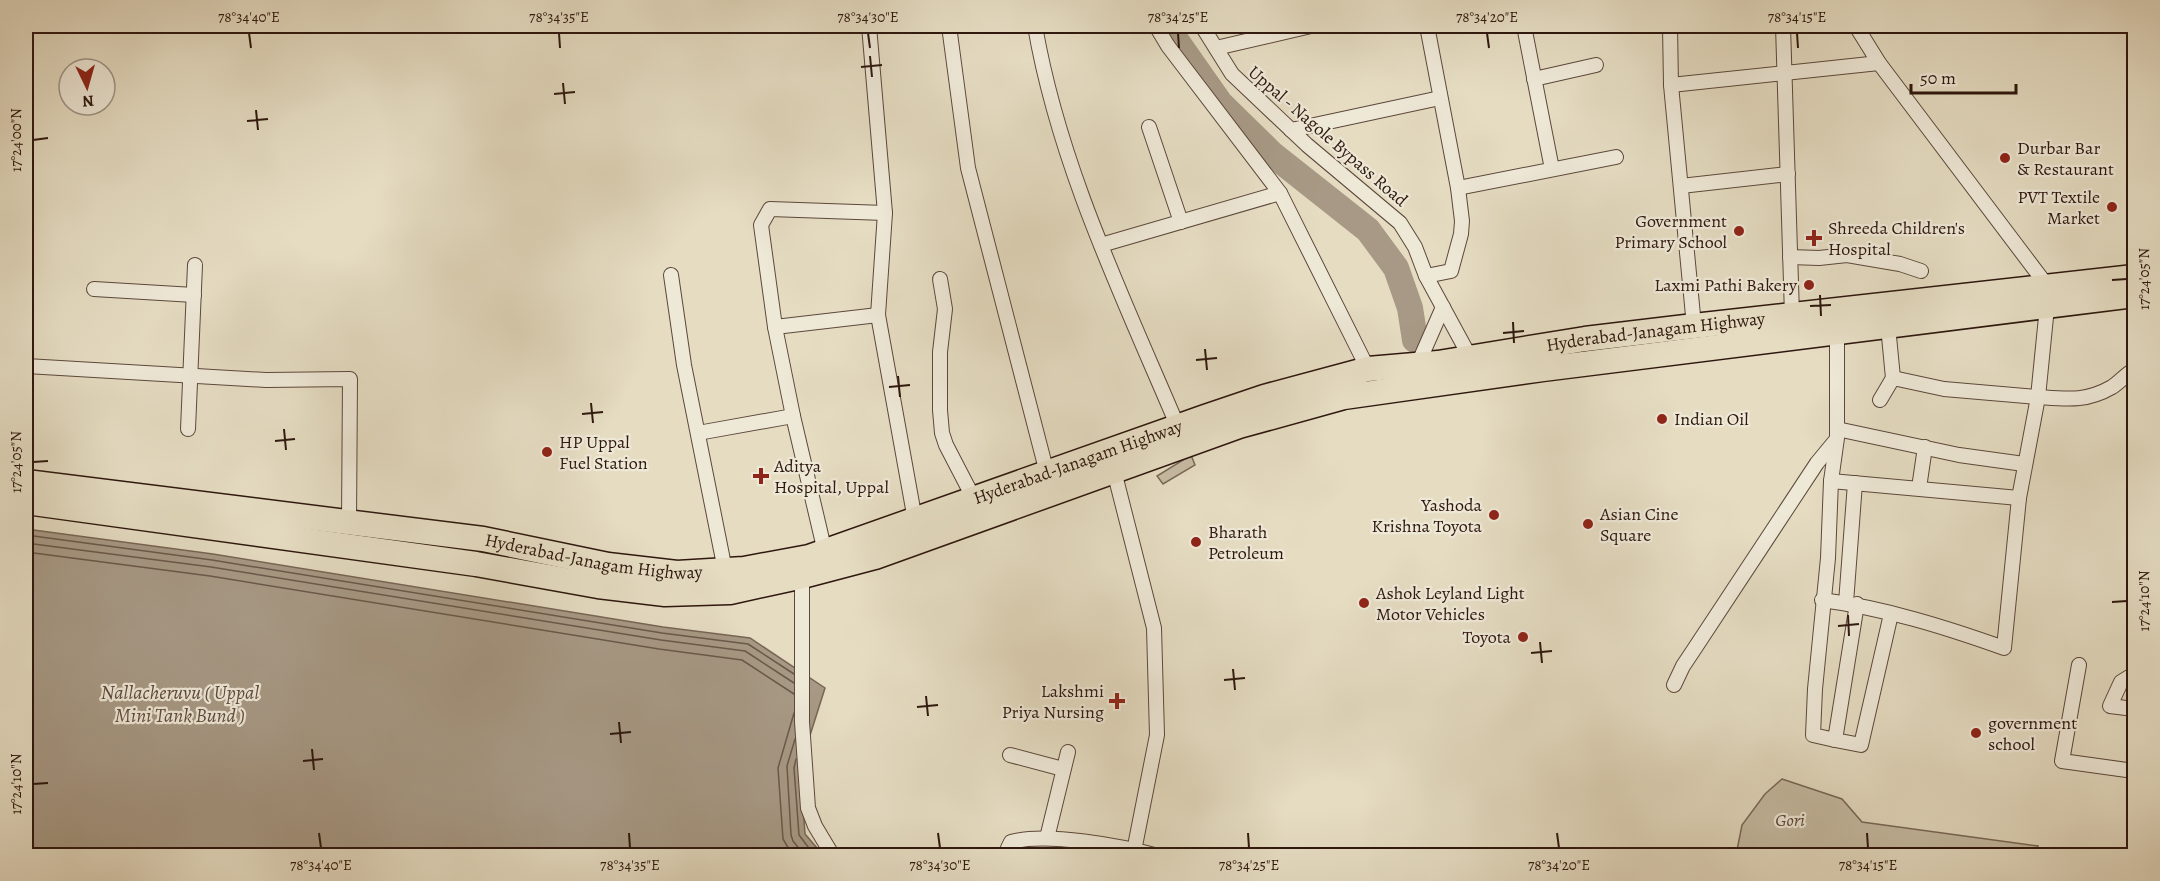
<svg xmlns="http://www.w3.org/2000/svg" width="2160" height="881" viewBox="0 0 2160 881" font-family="Alegreya,serif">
  <rect width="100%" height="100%" fill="#e5dcc2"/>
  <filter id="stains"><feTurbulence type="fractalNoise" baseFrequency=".00333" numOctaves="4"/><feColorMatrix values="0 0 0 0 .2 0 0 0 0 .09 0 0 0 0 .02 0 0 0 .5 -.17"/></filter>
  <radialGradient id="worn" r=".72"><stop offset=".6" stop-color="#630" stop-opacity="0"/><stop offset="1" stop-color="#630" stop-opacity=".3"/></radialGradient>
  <g fill="#c6bba3" stroke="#7a6958" stroke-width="1.5">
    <path d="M 1191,455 L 1195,465 L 1163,484 L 1157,476 Z"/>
    <path d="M 1782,779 L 1842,799 L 1862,822 L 2038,846 L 2036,855 L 1736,855 L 1742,825 L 1765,794 Z"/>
  </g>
  <path fill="#a79985" stroke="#776555" stroke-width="1.5" d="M 26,529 L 213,554 L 663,627 L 750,638 L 825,688 L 800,767 L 805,834 L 823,855 L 26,856 Z"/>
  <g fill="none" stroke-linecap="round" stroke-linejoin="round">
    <g stroke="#6a584a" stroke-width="1.5">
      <path d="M 26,535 L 212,560 L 662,633 L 748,644 L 794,674"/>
      <path d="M 26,543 L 211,567 L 661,640 L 745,651 L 794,683"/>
      <path d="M 26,552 L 210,576 L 659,649 L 742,660 L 794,694"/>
      <path d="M 795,739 L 787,766 L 791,835 L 793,841 L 805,856"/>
      <path d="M 796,759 L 794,768 L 799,835 L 815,856"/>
      <path d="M 793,856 L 783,839 L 778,768 L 794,713"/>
    </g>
    <path stroke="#a79985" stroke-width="26" d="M 1166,26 L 1220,103 L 1272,154 L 1368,230 L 1396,268 L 1410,308 L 1415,340"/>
    <g stroke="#5c483b" stroke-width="16">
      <g id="street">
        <path d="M 869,26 L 885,213 L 878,315 L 915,520"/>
        <path d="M 949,26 L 968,168 L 1047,473"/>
        <path d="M 1035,26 C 1059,166 1123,297 1178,427"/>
        <path d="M 1156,26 L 1168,46 L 1280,193 L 1368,369"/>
        <path d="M 1202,26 L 1232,74 L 1307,145 L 1400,223 L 1415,247 L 1426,276 L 1470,357"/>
        <path d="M 1524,26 L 1552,169"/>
        <path d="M 1670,26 L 1671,85 L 1694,326"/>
        <path d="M 1783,26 L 1792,315"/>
        <path d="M 1856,26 L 1879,63 L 2048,287"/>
        <path d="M 1216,48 L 1311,26"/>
        <path d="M 1534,79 L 1596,65"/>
        <path d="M 1671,85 L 1879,63"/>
        <path d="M 1149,127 L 1181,222"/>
        <path d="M 1291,130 L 1440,98"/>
        <path d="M 1681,186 L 1788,174"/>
        <path d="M 1458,188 L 1616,157"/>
        <path d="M 1101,245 L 1280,193"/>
        <path d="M 1790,257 L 1819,258 L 1847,255 L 1900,264 L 1921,271"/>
        <path d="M 671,275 L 684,365 L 725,570"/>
        <path d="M 1426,276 L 1451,271 L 1461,234 L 1462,221 L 1458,188 L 1427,26"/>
        <path d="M 940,279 L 945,309 L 940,352 L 940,410 L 942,433 L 946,445 L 974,499"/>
        <path d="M 94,289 L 194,295"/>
        <path d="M 1888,326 L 1893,378"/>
        <path d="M 775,327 L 878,315"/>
        <path d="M 1418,364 L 1443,307"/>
        <path d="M 26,366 L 266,380 L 350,379 L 349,522"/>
        <path d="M 1880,400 L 1893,378 L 1944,389 L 2038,397 L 2047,307"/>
        <path d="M 188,429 L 195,265"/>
        <path d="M 1837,429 L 1959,455 L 2024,464"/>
        <path d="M 698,433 L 793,416"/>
        <path d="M 1114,471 L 1154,628 L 1157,735 L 1133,856"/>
        <path d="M 1831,481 L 2019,498"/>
        <path d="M 1919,488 L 1925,447"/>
        <path d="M 825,552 L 793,416 L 775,327 L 761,225 L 770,209 L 885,213"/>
        <path d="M 802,570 L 802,722 L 808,808 L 815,826 L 833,856"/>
        <path d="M 1822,600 C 1884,608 1945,627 2004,648 L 2019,498 L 2038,397 C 2067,399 2086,402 2112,387 C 2120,382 2126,374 2134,370"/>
        <path d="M 1846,603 L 1855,483"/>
        <path d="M 1857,604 L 1835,740 L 1861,745 L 1891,614"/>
        <path d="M 2079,665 L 2062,761 L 2134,771"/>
        <path d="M 2134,674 L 2121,682 L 2110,706 L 2134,709"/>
        <path d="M 1674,685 L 1683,666 L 1695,648 L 1817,463 L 1836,440"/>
        <path d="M 1835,740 L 1813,735 L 1815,689 L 1828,558 L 1831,481 L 1837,438 L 1837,333"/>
        <path d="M 1010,755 L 1063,769"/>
        <path d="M 1047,838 L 1068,752"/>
        <path d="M 1008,856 L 1008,848 L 1011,842 C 1047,832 1121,846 1158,856"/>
      </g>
    </g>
    <g stroke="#2e170e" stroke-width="27">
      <g id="highway">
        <path id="s1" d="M 26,482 L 483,539 L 608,565 L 677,573 L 744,569 L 809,557 L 1205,417 L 1264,397 L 1368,369 L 1438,363 L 1585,339 L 1694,326 L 2134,277"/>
        <path d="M 26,502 L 476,564 L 598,586 L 665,594 L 730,592 L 803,576 L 875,557 L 1239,426 L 1344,397 L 1543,369 L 2134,295"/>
      </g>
    </g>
    <use href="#street" stroke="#eee8d7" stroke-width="14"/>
    <use href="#highway" stroke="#e5dcc2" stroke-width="24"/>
  </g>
  <path fill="none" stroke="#2e170e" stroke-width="2" d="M 249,33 L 251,48M 559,33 L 560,48M 868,33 L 870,48M 1178,33 L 1179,48M 1487,33 L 1489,48M 1797,33 L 1798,48M 870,56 L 872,77M 861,67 L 882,65M 563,83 L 565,104M 554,94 L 575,92M 256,110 L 258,130M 247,121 L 268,119M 33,140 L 48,138M 2112,280 L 2127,279M 1820,295 L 1821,316M 1810,306 L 1831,305M 1513,322 L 1514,343M 1503,333 L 1524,331M 1205,349 L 1207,370M 1196,360 L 1217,358M 898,376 L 900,397M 889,387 L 910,385M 591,403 L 593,423M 582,414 L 603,412M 284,429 L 286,450M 275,441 L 295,439M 33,462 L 48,461M 2112,602 L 2127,601M 1848,615 L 1849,636M 1838,626 L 1859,624M 1540,642 L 1542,663M 1531,653 L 1552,651M 1233,669 L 1235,690M 1224,680 L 1245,678M 926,696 L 928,716M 917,707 L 938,705M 619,722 L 621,743M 610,734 L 631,732M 312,749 L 314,770M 303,761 L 323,759M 33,784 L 48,783M 319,833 L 321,848M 629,833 L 630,848M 938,833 L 940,848M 1248,833 L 1249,848M 1557,833 L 1559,848M 1867,833 L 1868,848"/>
  <g fill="#8f2418" stroke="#eee8d7" stroke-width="2">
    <circle cx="2005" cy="158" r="6"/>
    <circle cx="2112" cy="207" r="6"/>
    <circle cx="1739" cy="231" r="6"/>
    <path d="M1811 229h6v6h6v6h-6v6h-6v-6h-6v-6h6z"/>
    <circle cx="1809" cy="285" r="6"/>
    <circle cx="1662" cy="419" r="6"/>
    <circle cx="547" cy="452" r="6"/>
    <path d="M758 467h6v6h6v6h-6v6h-6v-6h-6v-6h6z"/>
    <circle cx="1494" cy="515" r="6"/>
    <circle cx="1588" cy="524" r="6"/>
    <circle cx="1196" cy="542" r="6"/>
    <circle cx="1364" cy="603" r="6"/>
    <circle cx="1523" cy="637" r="6"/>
    <path d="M1114 692h6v6h6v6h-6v6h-6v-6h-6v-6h6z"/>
    <circle cx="1976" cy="733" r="6"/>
  </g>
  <g text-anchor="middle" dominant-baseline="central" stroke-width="4.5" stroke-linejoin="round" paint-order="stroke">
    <g font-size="18" fill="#2e170e" stroke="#eee8d7">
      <text transform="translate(1328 136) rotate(41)">Uppal - Nagole Bypass Road</text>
      <text stroke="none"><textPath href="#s1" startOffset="1671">Hyderabad-Janagam Highway</textPath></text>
      <text stroke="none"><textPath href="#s1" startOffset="1076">Hyderabad-Janagam Highway</textPath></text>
      <text stroke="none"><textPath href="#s1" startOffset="573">Hyderabad-Janagam Highway</textPath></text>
    </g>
    <g font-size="18" fill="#2e170e" stroke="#eee8d7" text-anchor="start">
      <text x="2017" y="148">Durbar Bar<tspan x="2017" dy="21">&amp; Restaurant</tspan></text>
      <text x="2100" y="197" text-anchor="end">PVT Textile<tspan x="2100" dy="21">Market</tspan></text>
      <text x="1727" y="221" text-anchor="end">Government<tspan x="1727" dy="21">Primary School</tspan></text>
      <text x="1828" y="228">Shreeda Children's<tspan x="1828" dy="21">Hospital</tspan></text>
      <text x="1797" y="285" text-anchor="end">Laxmi Pathi Bakery</text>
      <text x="1674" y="419">Indian Oil</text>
      <text x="559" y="442">HP Uppal<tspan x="559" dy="21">Fuel Station</tspan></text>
      <text x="774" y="466">Aditya<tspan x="774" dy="21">Hospital, Uppal</tspan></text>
      <text x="1482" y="505" text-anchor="end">Yashoda<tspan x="1482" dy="21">Krishna Toyota</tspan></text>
      <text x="1600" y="514">Asian Cine<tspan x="1600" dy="21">Square</tspan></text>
      <text x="1208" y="532">Bharath<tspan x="1208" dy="21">Petroleum</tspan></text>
      <text x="1376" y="593">Ashok Leyland Light<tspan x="1376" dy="21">Motor Vehicles</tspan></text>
      <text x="1511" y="637" text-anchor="end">Toyota</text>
      <text x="1104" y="691" text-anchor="end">Lakshmi<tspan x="1104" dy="21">Priya Nursing</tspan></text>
      <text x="1988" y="723">government<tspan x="1988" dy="21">school</tspan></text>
    </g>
    <g font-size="18" font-style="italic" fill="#5c483b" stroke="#eee8d7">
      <text x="1790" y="820">Gori</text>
    </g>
    <g font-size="20" font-style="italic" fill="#5e4b3e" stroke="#eee8d7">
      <text x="180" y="692">Nallacheruvu ( Uppal<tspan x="180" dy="23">Mini Tank Bund )</tspan></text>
    </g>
  </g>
  <rect width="2160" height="881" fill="none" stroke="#e5dcc2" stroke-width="66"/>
  <g transform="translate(87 87) rotate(175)"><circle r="28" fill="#eee8d7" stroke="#a19487" stroke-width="1.5"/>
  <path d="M0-4.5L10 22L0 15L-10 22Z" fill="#8f2418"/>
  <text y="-9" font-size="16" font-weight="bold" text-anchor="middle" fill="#2e170e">N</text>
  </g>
  <path d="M1911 84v9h105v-9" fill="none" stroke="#2e170e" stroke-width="3"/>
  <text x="1920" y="84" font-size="18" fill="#2e170e" stroke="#eee8d7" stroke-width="4.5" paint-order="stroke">50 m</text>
  <rect x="33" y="33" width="2094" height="815" fill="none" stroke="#2e170e" stroke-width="2"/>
  <g font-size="15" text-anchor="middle" fill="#2e170e">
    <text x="249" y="22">78°34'40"E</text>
    <text x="559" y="22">78°34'35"E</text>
    <text x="868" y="22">78°34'30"E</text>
    <text x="1178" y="22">78°34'25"E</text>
    <text x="1487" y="22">78°34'20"E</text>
    <text x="1797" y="22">78°34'15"E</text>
    <text transform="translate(16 140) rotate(-90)" y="5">17°24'00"N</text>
    <text transform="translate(2144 279) rotate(-90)" y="5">17°24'05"N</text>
    <text transform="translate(16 462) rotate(-90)" y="5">17°24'05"N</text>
    <text transform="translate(2144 601) rotate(-90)" y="5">17°24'10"N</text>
    <text transform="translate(16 784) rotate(-90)" y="5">17°24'10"N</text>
    <text x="321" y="870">78°34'40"E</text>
    <text x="630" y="870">78°34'35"E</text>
    <text x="940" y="870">78°34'30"E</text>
    <text x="1249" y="870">78°34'25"E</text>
    <text x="1559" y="870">78°34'20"E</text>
    <text x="1868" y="870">78°34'15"E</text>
  </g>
  <rect width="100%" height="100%" filter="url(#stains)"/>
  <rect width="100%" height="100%" fill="url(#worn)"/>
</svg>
